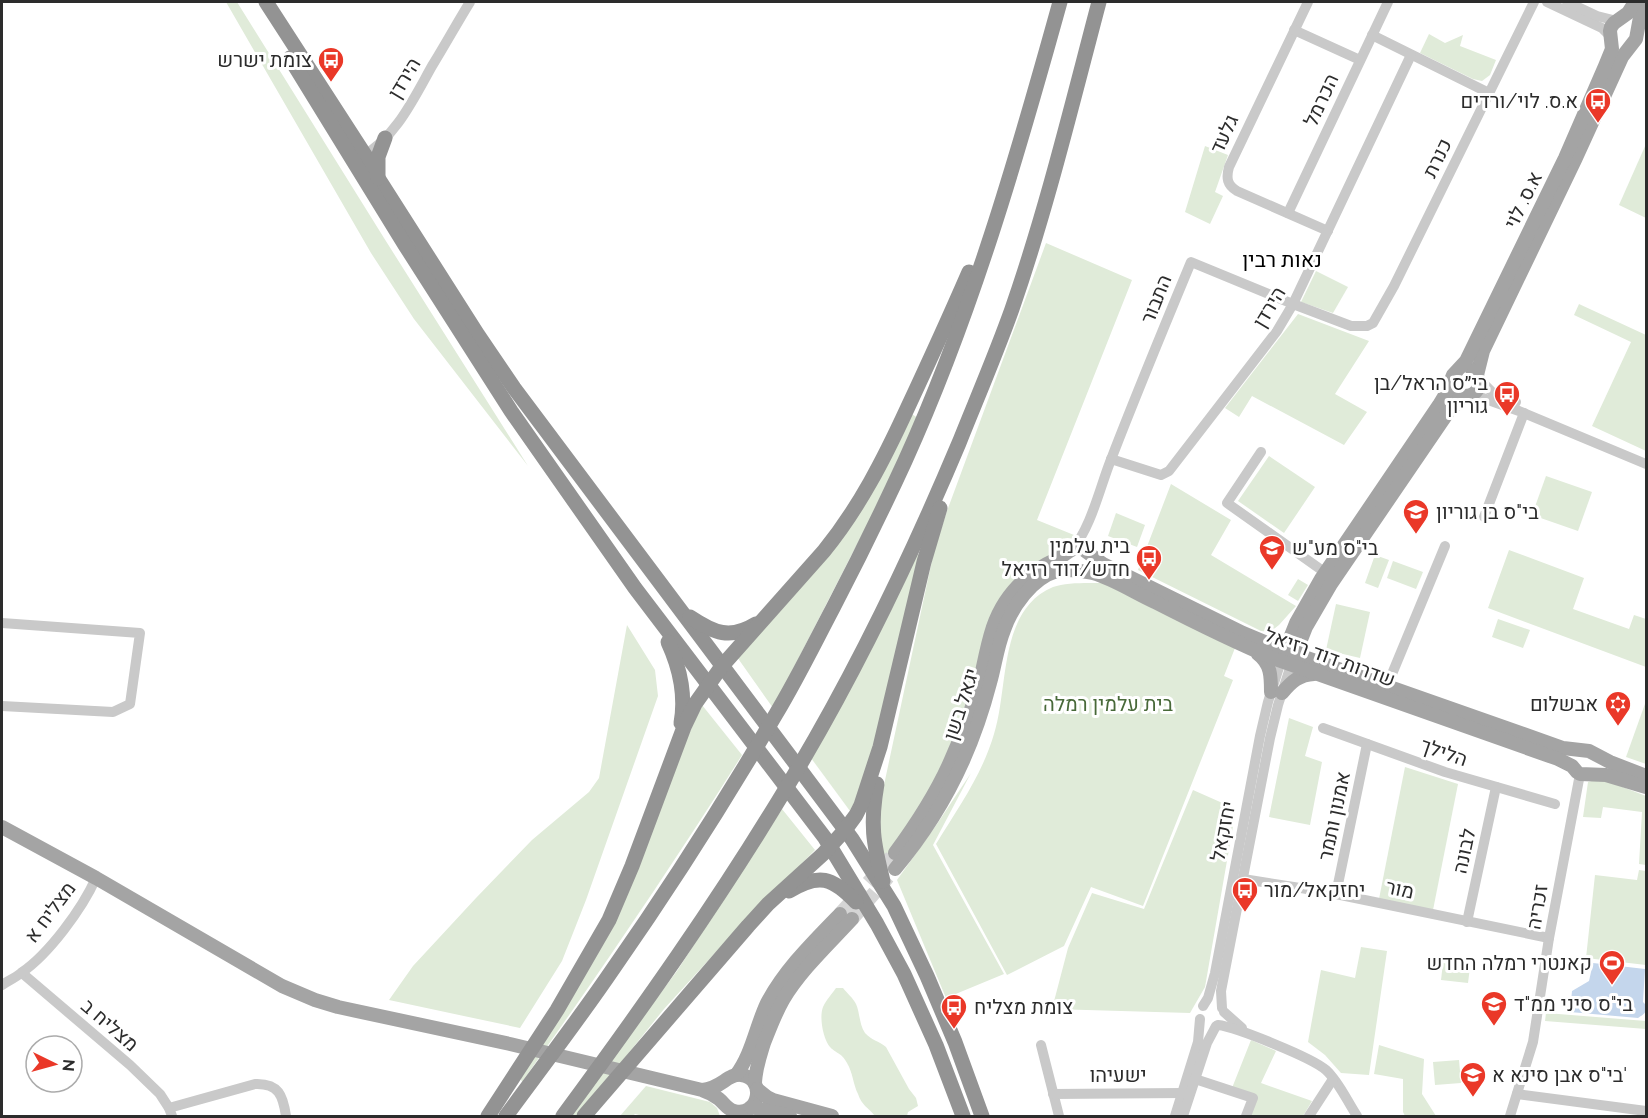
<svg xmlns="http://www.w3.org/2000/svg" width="1648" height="1118" viewBox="0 0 1648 1118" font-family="Raleway,Heebo,sans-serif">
  <rect width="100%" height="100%" fill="#fff"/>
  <g fill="#e0ebd9">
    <path d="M 226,2 L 237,2 L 384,238 L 528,466 L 414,319 L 371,253 Z"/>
    <path d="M 1429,34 L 1445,43 L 1463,35 L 1460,46 L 1496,60 L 1490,75 L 1482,81 L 1473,79 L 1420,53 Z"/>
    <path d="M 1646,144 L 1646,218 L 1619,205 Z"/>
    <path d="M 1205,146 L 1228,155 L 1215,192 L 1223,196 L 1210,224 L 1185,212 Z"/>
    <path d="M 1046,243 L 1132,280 L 1037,520 L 1074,535 L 1067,545 L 1033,568 L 974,689 L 936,781 L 892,849 L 883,859 L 880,823 L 881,799 L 934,551 L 947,511 Z"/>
    <path d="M 1316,271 L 1348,287 L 1333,313 L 1301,302 Z"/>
    <path d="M 1579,304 L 1646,335 L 1646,451 L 1592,426 L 1631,342 L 1574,315 Z"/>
    <path d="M 1298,314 L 1369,341 L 1335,394 L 1367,412 L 1344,445 L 1252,396 L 1239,417 L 1225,408 Z"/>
    <path d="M 910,413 L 918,418 L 870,519 L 773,708 L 737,657 L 846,532 Z"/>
    <path d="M 1269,456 L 1315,487 L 1284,533 L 1238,501 Z"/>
    <path d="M 1546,476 L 1592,492 L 1578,531 L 1532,515 Z"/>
    <path d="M 1171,484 L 1231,520 L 1211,555 L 1296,606 L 1279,625 L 1270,632 L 1261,631 L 1138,570 Z"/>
    <path d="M 1116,513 L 1145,525 L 1137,547 L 1108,536 Z"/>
    <path d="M 1509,550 L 1584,578 L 1573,609 L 1629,629 L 1634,615 L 1646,619 L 1646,667 L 1488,608 Z"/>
    <path d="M 923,553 L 864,783 L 850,811 L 811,758 L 914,555 Z"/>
    <path d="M 1375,555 L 1389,560 L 1378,588 L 1365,583 Z"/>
    <path d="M 1393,561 L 1423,572 L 1416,589 L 1387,578 Z"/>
    <path d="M 1298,579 L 1308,585 L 1298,601 L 1288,595 Z"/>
    <path d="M 1103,583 L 1235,648 L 1224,676 L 1233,680 L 1143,906 L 1091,887 L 1064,946 L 1007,975 L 936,844 C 958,808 982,775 994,734 C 1009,687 998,610 1053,587 C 1066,582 1089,583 1103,583 Z"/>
    <path d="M 1336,604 L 1370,612 L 1360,658 L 1326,650 Z"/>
    <path d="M 1498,619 L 1530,630 L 1523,648 L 1492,637 Z"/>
    <path d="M 627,625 L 655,670 L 658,696 L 586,900 L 562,961 L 520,1028 L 389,1000 L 413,966 L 476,898 L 532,840 L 589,792 L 599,778 Z"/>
    <path d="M 1646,701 L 1646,764 L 1626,757 Z"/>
    <path d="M 702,705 L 742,755 C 672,866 598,975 522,1082 L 520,1077 L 564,1007 Z"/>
    <path d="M 1289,718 L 1313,727 L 1305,756 L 1322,762 L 1310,825 L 1269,817 Z"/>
    <path d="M 1405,767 L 1458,784 L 1433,910 L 1379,899 Z"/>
    <path d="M 971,773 L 933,845 L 1004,974 L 946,998 L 897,880 L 937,824 Z"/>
    <path d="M 1596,780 L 1607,781 L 1646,796 L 1646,865 L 1639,864 L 1642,812 L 1603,807 L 1601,818 L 1583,817 L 1588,782 Z"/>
    <path d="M 1193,790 L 1236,809 L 1205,987 L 1190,1013 L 1052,1009 L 1068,948 L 1092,893 L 1144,909 Z"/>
    <path d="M 782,809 L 815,850 L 715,953 L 664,1009 L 578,1116 L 569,1116 L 677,971 Z"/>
    <path d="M 1639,870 L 1646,871 L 1646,965 L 1586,958 L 1595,875 L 1637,880 Z"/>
    <path d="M 1361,947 L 1387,951 L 1369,1075 L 1341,1073 L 1325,1055 L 1308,1042 L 1321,970 L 1355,978 Z"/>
    <path d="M 1443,963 L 1470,967 L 1468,983 L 1441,980 Z"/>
    <path d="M 836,988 L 843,988 C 847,993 853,998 856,1004 C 860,1013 859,1024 865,1033 C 871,1040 879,1041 886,1047 L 909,1089 L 916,1098 L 918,1106 L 908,1112 L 907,1116 L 875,1116 C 868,1107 862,1106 858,1094 C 853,1084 853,1073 847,1063 C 841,1052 838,1055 830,1047 C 823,1039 819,1017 823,1007 C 826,1000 832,994 836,988 Z"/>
    <path d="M 1546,1013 L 1646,1021 L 1646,1029 L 1545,1021 Z"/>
    <path d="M 1251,1040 L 1276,1051 L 1261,1083 L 1312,1101 L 1303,1116 L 1250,1116 L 1257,1096 L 1232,1088 Z"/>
    <path d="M 1379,1045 L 1424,1059 L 1422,1094 L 1436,1116 L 1405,1116 L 1403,1112 L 1403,1079 L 1374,1074 Z"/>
    <path d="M 1459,1060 L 1461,1083 L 1435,1085 L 1433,1062 Z"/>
    <path d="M 646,1086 L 710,1102 L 717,1108 L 720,1116 L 643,1116 L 635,1114 L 633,1116 L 620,1116 Z"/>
  </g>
  <path fill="#c4d6ec" d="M 1593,963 L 1645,969 L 1643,1002 L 1646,1005 C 1647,1013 1644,1014 1638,1018 L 1570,1012 L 1572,991 L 1589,981 Z"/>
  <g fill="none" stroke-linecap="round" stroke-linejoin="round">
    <g stroke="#d5d5d5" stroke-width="14" stroke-dasharray="14 7" stroke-linecap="butt">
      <path d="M 840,914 L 895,853"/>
      <path d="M 852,919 L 888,877"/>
    </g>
    <g stroke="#c9c9c9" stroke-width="10">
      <path d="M 1308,2 L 1229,167 C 1226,178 1227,185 1237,191 L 1328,231"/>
      <path d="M 1547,2 L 1602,28 L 1610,36"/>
      <path d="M 1567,2 L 1597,16 L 1617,21"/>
      <path d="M 1294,30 L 1360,60"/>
      <path d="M 1372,35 L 1489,93"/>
      <path d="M 361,157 C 395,139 414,98 432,66 C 445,45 457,23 470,2"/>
      <path d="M 1288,213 L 1388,2"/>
      <path d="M 1479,379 L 1492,392 L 1516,402"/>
      <path d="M 1471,395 L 1480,397 L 1519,411 L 1646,464"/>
      <path d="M 1261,452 L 1227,503 L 1330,576"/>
      <path d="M 1111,459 L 1161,475 L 1169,471 L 1277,331 L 1293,304 L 1411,55"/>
      <path d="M 1484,517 L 1524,413"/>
      <path d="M 1072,550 C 1092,526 1100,486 1112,457 C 1137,392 1164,327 1191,262 L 1293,304 L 1351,326 L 1367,326 L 1373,323 L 1394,286 L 1534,2"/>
      <path d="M 2,623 L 140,633 L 130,704 L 113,712 L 2,706"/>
      <path d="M 1387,686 L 1445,546"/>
      <path d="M 1323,728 L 1445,772 L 1555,804"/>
      <path d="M 1243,879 L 1326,892 L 1549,938"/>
      <path d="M 1336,894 L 1367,744"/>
      <path d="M 1467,922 L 1496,787"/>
      <path d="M 22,973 L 130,1065 L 160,1094 L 169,1108 L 172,1116"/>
      <path d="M 2,985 C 8,981 15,978 21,973 C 49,954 82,909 96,878"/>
      <path d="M 1203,1006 L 1208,998 L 1215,973 L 1260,736 L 1268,702 L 1281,661"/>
      <path d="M 1222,1008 L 1221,991 L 1270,738 L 1278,705 L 1291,665"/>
      <path d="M 1224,1012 L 1242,1028"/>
      <path d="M 1218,1025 C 1236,1027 1313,1058 1326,1070 C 1339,1082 1347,1101 1357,1116"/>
      <path d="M 1041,1045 L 1059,1116"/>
      <path d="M 1195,1079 L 1253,1098 L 1246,1116"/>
      <path d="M 1053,1094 L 1183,1093"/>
      <path d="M 1517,1094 L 1646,1111"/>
      <path d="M 169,1108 L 255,1084 C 279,1083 283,1096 286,1116"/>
      <path d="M 1175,1116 L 1198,1042 L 1200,1019"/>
      <path d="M 1183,1116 L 1207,1043 L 1216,1026"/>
      <path d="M 1309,1116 L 1333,1079"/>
      <path d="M 1510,1116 L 1533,1042 L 1549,938 L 1580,774"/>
    </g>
    <g stroke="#a4a4a4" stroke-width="14">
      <path d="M 1477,375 L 1483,351 L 1575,160 L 1622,57 L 1636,39 L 1640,17 L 1646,5"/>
      <path d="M 1456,393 C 1474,403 1488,384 1472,370"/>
      <path d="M 1258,654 C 1271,664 1271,676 1271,692"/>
      <path d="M 1282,658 L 1296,623 L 1321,579 L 1439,405 L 1445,395 L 1453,375 L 1466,361 L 1565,158 L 1605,66 L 1612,49 L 1610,31 L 1611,27 L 1614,23 L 1628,13 L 1635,2"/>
      <path d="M 1293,660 L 1306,627 L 1331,584 L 1449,411 L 1464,397"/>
      <path d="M 1282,693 C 1292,681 1299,675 1314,674"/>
      <path d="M 2,827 L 96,878 L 282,986 L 315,1000 L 338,1007 L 510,1044 L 702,1090 C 708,1092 714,1095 719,1099 C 724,1103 727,1109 734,1111 C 759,1118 767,1078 741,1075 C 728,1073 721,1089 702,1090"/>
      <path d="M 895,853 C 917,823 939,789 953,755 C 964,731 973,706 980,681 C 984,663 987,645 993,627 C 1004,595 1026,573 1057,559 C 1064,556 1073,546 1081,548 C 1084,549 1098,561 1103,564 L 1243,633 L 1279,648 L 1563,748 L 1589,751 L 1610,762 L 1646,776"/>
      <path d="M 895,869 C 922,837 946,799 963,761 C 974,736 983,710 990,683 C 995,666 997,647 1004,630 C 1012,607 1032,578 1057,571 C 1069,568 1081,571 1093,573 C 1114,579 1135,593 1155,602 C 1194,622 1234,642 1275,659 L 1558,759 L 1572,766 L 1577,772 L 1580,774 L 1606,775 L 1646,787"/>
      <path d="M 736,1075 C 752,1054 756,1026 767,1003 C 785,969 813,942 840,914"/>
      <path d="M 755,1084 C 755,1070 760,1056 764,1043 C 770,1028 775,1014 783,1000 C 800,971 829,944 852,919"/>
      <path d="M 757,1089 L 767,1097 L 773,1100 L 832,1116"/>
      <path d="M 751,1107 L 790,1116"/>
    </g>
    <g stroke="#939393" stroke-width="15">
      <path d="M 266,2 L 365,155 L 378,178 L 478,335 L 514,388 L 852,839 L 894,906 L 927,976 L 955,1042 L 982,1116"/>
      <path d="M 290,58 L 405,245 L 511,411 L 635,588 L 825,838 L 877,924 L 904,974 L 936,1045 L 963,1116"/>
      <path d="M 378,178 L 378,157 L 385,138"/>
      <path d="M 690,617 C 714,633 730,640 756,624"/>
      <path d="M 668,642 C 680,668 686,695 681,723"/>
      <path d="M 877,784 C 870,824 873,842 883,881"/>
      <path d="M 789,891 C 819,873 832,877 856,902"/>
      <path d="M 488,1116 L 557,1010 L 609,920 L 632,866 L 684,727 L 695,704 L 722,666 L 824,551 C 859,508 884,459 907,409 C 928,364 949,318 969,272"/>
      <path d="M 506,1116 C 542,1067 579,1019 613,969 C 671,886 725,801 776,714 C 797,679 814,644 833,608 C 858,560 882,511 905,461 C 972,313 1017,157 1060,2"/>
      <path d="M 563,1116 C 641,1010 717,903 785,790 C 852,680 909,562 959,443 C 977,398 996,354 1012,309 C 1047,208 1072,104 1099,2"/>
      <path d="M 584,1116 L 748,926 L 768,904 L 823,854 L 845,830 L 856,815 L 861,805 L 880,747 L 924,562 L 940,508"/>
    </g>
  </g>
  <defs>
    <g id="bus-pin" transform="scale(1.35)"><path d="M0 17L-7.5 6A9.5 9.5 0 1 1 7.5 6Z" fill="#ea3828" stroke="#fff"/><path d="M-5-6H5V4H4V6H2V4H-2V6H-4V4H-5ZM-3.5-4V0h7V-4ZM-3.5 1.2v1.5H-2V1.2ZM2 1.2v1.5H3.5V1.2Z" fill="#fff"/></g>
    <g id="school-pin" transform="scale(1.35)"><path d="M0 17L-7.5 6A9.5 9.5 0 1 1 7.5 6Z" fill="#ea3828" stroke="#fff"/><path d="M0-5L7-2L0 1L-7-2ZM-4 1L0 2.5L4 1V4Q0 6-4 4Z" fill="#fff"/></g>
    <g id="synagogue-pin" transform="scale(1.35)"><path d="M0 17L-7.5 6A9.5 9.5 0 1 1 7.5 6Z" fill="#ea3828" stroke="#fff"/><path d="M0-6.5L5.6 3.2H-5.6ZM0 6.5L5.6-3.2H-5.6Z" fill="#fff"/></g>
    <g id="stadium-pin" transform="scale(1.35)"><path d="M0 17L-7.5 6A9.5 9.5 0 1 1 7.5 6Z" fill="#ea3828" stroke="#fff"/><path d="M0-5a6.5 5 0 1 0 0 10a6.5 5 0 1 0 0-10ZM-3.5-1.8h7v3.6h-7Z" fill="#fff"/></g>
  </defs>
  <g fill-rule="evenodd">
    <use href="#bus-pin" x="331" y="60"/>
    <use href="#bus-pin" x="1598" y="101"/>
    <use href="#bus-pin" x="1507" y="394"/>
    <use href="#school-pin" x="1416" y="512"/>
    <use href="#school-pin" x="1272" y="548"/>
    <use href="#bus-pin" x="1149" y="558"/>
    <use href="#synagogue-pin" x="1618" y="704"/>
    <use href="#bus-pin" x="1245" y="890"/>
    <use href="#stadium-pin" x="1612" y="963"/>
    <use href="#school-pin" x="1494" y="1004"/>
    <use href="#bus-pin" x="954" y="1007"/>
    <use href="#school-pin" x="1473" y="1075"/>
  </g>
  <g text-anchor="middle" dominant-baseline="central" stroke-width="6" stroke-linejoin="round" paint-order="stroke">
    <g font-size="20" fill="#2c2c2c" stroke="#fff" text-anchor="end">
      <text x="312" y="60">צומת ישרש</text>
      <text x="1578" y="101">א.ס. לוי/ורדים</text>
      <text x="1488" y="383">בי״ס הראל/בן<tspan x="1488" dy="23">גוריון</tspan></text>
      <text x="1436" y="512" text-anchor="start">בי"ס בן גוריון</text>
      <text x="1130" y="546">בית עלמין<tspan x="1130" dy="23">חדש/דוד רזיאל</tspan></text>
      <text x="1292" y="548" text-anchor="start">בי"ס מע"ש</text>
      <text x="1598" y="704">אבשלום</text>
      <text x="1264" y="890" text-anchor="start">יחזקאל/מור</text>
      <text x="1592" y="963">קאנטרי רמלה החדש</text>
      <text x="1514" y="1004" text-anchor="start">בי"ס סיני ממ"ד</text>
      <text x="974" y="1007" text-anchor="start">צומת מצליח</text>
      <text x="1492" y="1075" text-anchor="start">בי"ס אבן סינא א'</text>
    </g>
    <g font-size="20" fill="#2c2c2c" stroke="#fff">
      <text transform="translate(404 78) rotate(-59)">הירדן</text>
      <text transform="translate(1321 100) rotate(-65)">הכרמל</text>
      <text transform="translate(1224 134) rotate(-65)">גלעד</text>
      <text transform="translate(1437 158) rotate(-64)">כנרת</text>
      <text transform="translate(1523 200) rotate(-64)">א.ס. לוי</text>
      <text transform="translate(1156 299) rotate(-68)">התבור</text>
      <text transform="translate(1269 307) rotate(-59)">הירדן</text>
      <text transform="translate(1330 657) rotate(20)">שדרות דוד רזיאל</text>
      <text transform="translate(961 704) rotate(-72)">יגאל בשן</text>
      <text transform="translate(1444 752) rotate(19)">הלילך</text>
      <text transform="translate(1334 816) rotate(-78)">אמנון ותמר</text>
      <text transform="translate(1223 831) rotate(-79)">יחזקאל</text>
      <text transform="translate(1464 851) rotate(-78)">לבונה</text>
      <text transform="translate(1400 889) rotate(12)">מור</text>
      <text transform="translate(1537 907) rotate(-80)">זכריה</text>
      <text transform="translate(50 912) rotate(-53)">מצליח א</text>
      <text transform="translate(110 1025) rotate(41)">מצליח ב</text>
      <text x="1118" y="1075">ישעיהו</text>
    </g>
    <g font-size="20" fill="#486939" stroke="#fff">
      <text x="1108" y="704">בית עלמין רמלה</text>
    </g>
    <g font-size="21" fill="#000" stroke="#fff">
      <text x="1282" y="259">נאות רבין</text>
    </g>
  </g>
  <rect width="1648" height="1118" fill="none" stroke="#2c2c2c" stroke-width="6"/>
  <g transform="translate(54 1064) rotate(95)"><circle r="28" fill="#ffffff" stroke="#ababab" stroke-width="1.5"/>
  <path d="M0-4.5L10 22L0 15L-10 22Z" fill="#ea3828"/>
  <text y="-9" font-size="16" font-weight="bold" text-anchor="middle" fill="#2c2c2c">N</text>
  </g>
</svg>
